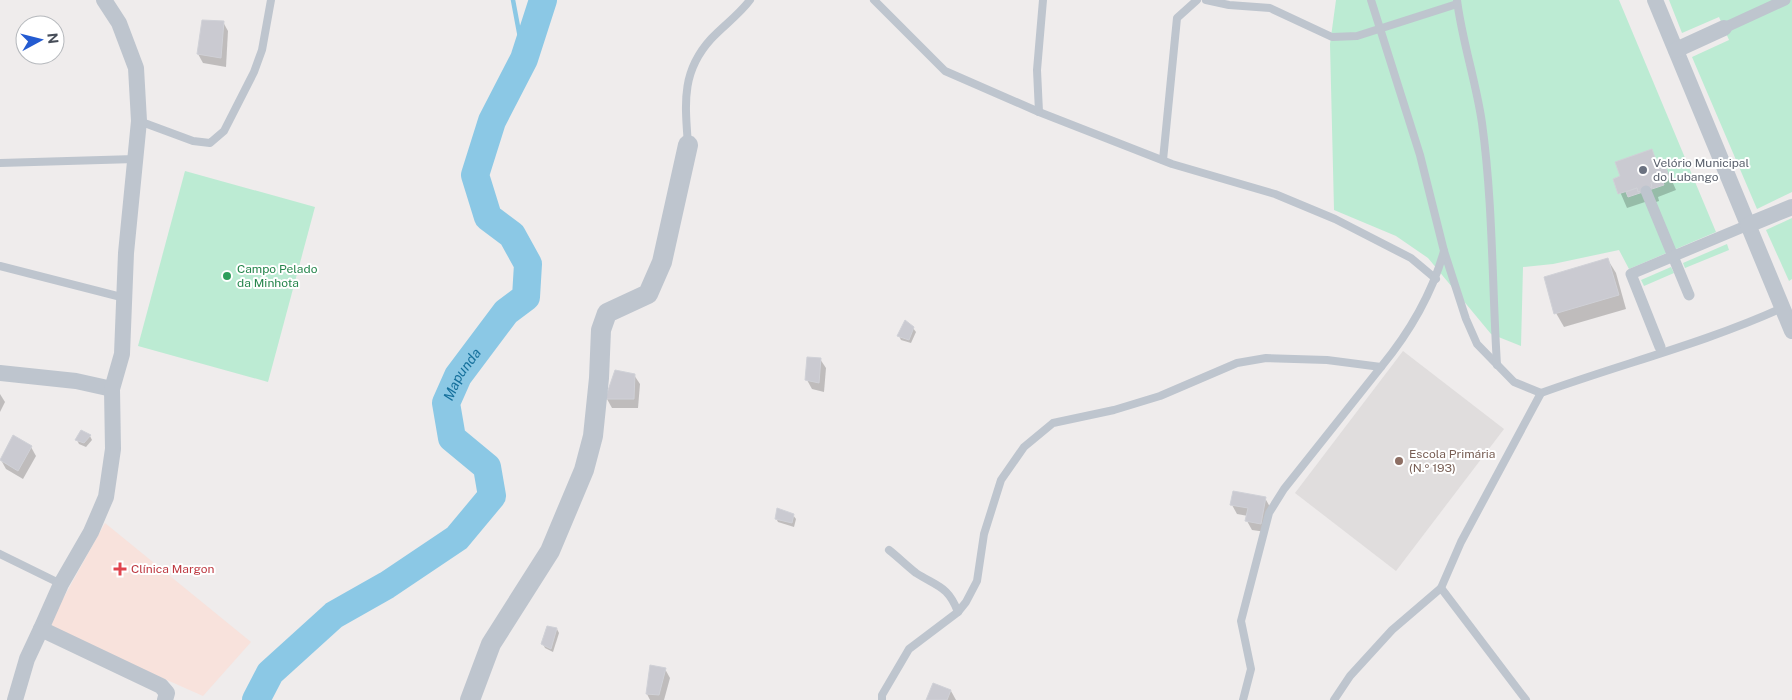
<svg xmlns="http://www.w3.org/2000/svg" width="1792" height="700" viewBox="0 0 1792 700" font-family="'Public Sans',sans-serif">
  <rect width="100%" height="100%" fill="#efecec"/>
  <path fill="#e0dddd" d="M 1403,351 L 1504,429 L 1396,571 L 1295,493 Z"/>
  <path fill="#f8e2dc" d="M 105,523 L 251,642 L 203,696 L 54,630 L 51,623 L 54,615 Z"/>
  <g fill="#bcebd3">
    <path d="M 1336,0 L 1619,0 L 1716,232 L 1629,269 L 1619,250 L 1553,264 L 1523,267 L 1521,346 L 1491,334 L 1428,258 L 1396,236 L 1334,210 L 1330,44 Z"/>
    <path d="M 1669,0 L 1792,0 L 1792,192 L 1757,209 L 1692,57 L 1729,40 L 1719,17 L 1682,33 Z"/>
    <path d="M 185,171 L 315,207 L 268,382 L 138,346 Z"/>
    <path d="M 1792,218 L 1792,279 L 1789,281 L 1766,230 Z"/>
    <path d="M 1727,244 L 1729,250 L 1685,268 L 1683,263 Z"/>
    <path d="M 1671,267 L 1674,273 L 1644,286 L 1641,280 Z"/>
  </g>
  <g fill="#0003">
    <path d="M 223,22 L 228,31 L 226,67 L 203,63 L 198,54 Z"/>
    <path d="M 1651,151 L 1659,164 L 1664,163 L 1676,190 L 1658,197 L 1659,201 L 1647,205 L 1645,202 L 1627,208 L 1615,180 L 1622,177 Z"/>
    <path d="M 1608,260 L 1616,273 L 1626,309 L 1564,327 L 1556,313 Z"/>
    <path d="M 913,328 L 916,332 L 911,343 L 901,340 L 899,336 Z"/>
    <path d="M 820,359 L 826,368 L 824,392 L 812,389 L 807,380 Z"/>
    <path d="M 634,375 L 640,384 L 638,408 L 612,408 L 607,399 Z"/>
    <path d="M 0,394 L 5,402 L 0,412 Z"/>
    <path d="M 90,436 L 92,440 L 86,447 L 79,444 L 77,440 Z"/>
    <path d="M 31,447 L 36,456 L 23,479 L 6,469 L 1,460 Z"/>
    <path d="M 1265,498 L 1270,507 L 1266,532 L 1252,530 L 1247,521 L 1248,516 L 1237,514 L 1232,505 Z"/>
    <path d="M 793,515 L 796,519 L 794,527 L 778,522 L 776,518 Z"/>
    <path d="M 557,629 L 559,633 L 553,652 L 545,648 L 543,644 Z"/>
    <path d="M 652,667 L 665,669 L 670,678 L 664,700 L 650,700 L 647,694 Z"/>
    <path d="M 934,685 L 951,691 L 956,700 L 927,700 Z"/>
  </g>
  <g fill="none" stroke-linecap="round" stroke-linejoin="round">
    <path stroke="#8bc8e5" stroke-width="4.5" d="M 513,0 L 524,59"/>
    <path stroke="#8bc8e5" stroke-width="28" id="s1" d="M 256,700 L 270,673 L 334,615 L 387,585 L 457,538 L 492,496 L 487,467 L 452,438 L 446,403 L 458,376 L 506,312 L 526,297 L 528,264 L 512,235 L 488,217 L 475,175 L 492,121 L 524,59 L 543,0"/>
  </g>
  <g fill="#cacad1" stroke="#d0d1d7">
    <path d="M 202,20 L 224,21 L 221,58 L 197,54 Z"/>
    <path d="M 1652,149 L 1657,164 L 1664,161 L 1669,177 L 1651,183 L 1652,187 L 1638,192 L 1637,188 L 1618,194 L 1613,179 L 1620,176 L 1615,162 Z"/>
    <path d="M 1662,179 L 1664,185 L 1628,197 L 1626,192 L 1637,188 L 1638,192 L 1652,187 L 1651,183 Z"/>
    <path d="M 1608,258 L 1619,295 L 1554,314 L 1544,277 Z"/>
    <path d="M 905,320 L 914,327 L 909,340 L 897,336 Z"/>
    <path d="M 807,357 L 821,358 L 819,383 L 805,380 Z"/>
    <path d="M 615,370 L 635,374 L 634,399 L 605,399 Z"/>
    <path d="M 81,430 L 91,435 L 84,443 L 75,440 Z"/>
    <path d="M 13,435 L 32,446 L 18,471 L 0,460 Z"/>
    <path d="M 1233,491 L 1266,497 L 1261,524 L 1245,521 L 1248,508 L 1230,505 Z"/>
    <path d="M 777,508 L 794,514 L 792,523 L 775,519 Z"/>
    <path d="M 547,626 L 557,628 L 551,649 L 541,644 Z"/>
    <path d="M 650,665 L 666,668 L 659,695 L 646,694 Z"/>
    <path d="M 933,683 L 951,690 L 947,700 L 926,700 Z"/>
  </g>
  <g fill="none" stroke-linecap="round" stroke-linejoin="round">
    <g stroke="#bec5ce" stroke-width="8">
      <path d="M 874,0 L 945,71 L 1039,112 L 1172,164 L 1275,194 L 1335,219 L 1411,258 L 1436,279"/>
      <path d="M 1206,0 L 1229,5 L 1270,8 L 1332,37 L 1357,36 L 1457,4"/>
      <path d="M 1371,0 L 1420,155 L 1444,251 L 1466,319 L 1477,344 L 1514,382 L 1541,393"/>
      <path d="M 1457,0 C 1462,41 1476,81 1482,123 C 1493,203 1492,284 1497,365"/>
      <path d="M 1039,112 L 1037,70 L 1043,0"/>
      <path d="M 139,121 L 193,141 L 210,143 L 224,131 L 254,72 L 262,50 L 271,0"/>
      <path d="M 688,145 C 685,103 681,72 711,39 C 724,25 739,15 750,0"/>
      <path d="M 1163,160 L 1177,18 L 1197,0"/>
      <path d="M 0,163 L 135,159"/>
      <path d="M 0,266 L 125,298"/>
      <path d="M 889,550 C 898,557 907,566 916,573 C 938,587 948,586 958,612"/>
      <path d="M 0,554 L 61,584"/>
      <path d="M 1441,588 L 1526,700"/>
      <path d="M 882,700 L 882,695 L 909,649 L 958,612 L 966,602 L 977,581 L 984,534 L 1001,480 L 1024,447 L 1053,423 L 1114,410 L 1160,396 L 1237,363 L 1266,358 L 1327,360 L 1381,367 C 1409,333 1432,294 1444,251"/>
      <path d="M 1243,700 L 1251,669 L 1241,621 L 1269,513 L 1284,489 L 1381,367"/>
      <path d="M 1334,700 L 1350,676 L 1392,630 L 1441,588 L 1461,542 L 1541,393 C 1621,364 1705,343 1782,308"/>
    </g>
    <g stroke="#bec5ce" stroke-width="11">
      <path d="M 1724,28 L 1785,0"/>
      <path d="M 1646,191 L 1689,295"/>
      <path d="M 1660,347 L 1631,274 L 1748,225"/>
    </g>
    <g stroke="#bec5ce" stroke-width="16">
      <path d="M 1655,0 L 1792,331"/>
      <path d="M 1676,50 L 1724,28"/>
      <path d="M 1748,225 L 1792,207"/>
      <path d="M 0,373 L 76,381 L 112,389"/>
      <path d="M 41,629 L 61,584 L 91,532 L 106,497 L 113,449 L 112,389 L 122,354 L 126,253 L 139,121 L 136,68 L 119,23 L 104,0"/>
      <path d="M 15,700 L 27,659 L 41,629 L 161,686 L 167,693 L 165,700"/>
    </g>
    <path stroke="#bec5ce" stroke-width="20" d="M 470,700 L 491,644 L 550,551 L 584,470 L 593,436 L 599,378 L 601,330 L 607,313 L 648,294 L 662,262 L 688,145"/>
  </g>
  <circle fill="#6b7280" stroke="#fff" stroke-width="2" cx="1643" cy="170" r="5"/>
  <circle fill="#2e9e5b" stroke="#fff" stroke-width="2" cx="227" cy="276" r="5"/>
  <circle fill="#8d6e63" stroke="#fff" stroke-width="2" cx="1399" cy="461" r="5"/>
  <path fill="#e0444e" stroke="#fff" stroke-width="2" d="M117.5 561.5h5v5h5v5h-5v5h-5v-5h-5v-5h5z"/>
  <g text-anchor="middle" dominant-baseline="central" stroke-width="4" stroke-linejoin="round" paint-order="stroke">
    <g font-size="12" fill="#5b616d" stroke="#fff" text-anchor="start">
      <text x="1653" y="163">Velório Municipal<tspan x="1653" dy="14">do Lubango</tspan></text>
    </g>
    <g font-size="12" fill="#27864d" stroke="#fff" text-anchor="start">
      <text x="237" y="269">Campo Pelado<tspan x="237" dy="14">da Minhota</tspan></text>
    </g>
    <g font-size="12" fill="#785e54" stroke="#fff" text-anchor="start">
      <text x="1409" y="454">Escola Primária<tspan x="1409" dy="14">(N.º 193)</tspan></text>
    </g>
    <g font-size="12" fill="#be3a42" stroke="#fff" text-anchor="start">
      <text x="131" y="569">Clínica Margon</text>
    </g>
    <g font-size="14" font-style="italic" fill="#15709c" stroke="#fff">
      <text stroke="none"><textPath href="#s1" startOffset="460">Mapunda</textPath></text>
    </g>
  </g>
  <g transform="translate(40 40) rotate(83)"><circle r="24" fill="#ffffff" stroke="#b5b8bc"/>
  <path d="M0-4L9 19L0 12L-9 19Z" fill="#245bd1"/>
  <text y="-8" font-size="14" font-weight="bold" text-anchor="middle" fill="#464d58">N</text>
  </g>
</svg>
